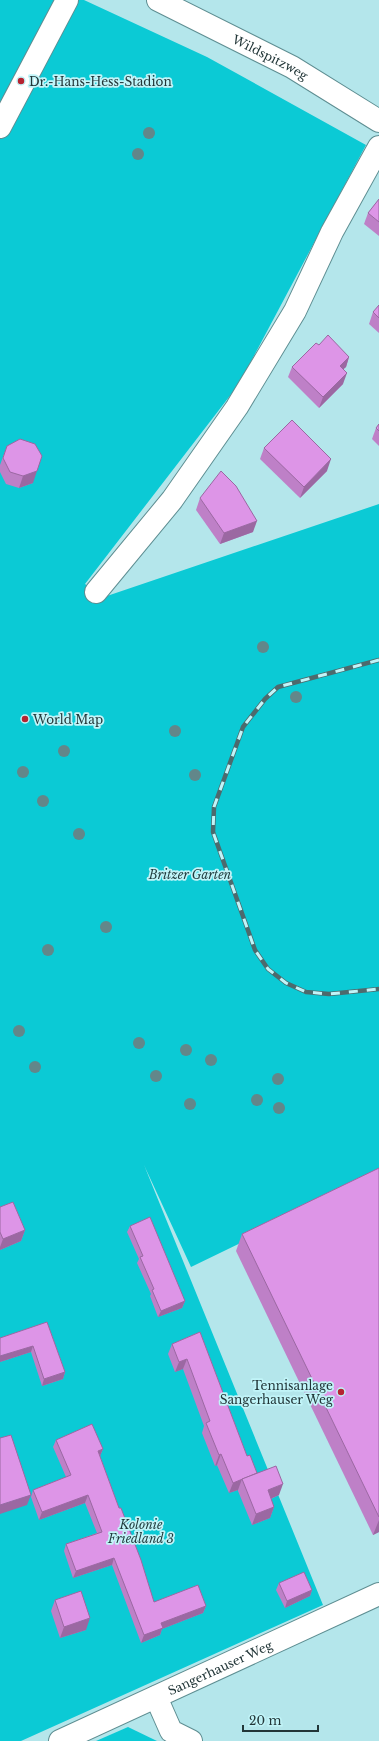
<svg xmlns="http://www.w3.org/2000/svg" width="379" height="1741" viewBox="0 0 379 1741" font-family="'Libre Baskerville',serif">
  <rect width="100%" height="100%" fill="#b4e6eb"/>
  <g fill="#0bcad5">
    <path d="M 0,0 L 84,0 L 207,57 L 366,145 L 239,384 L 85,584 L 104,597 L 379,504 L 379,1176 L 191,1267 L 144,1165 L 323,1605 L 21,1741 L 0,1741 Z"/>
    <path d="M 128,1727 L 157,1741 L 96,1741 Z"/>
  </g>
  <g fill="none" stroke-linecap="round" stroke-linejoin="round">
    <g stroke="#5e8e92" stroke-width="24">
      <g id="minor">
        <path id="s1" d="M 158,0 L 292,67 L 379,121"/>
        <path d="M 0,127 L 67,0"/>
        <path d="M 96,592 L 172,500 L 237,407 L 295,311 L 332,232 L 379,147"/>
        <path d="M 156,1697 L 171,1731 L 191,1741"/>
        <path id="s2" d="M 60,1741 L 379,1594"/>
      </g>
    </g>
    <use href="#minor" stroke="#fff" stroke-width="22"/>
    <g stroke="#4d6a6d" stroke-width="4.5">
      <path id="rail" d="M 379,660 L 278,687 L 265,699 L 243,727 L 214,807 L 213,832 L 255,950 L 268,969 L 286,983 L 306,992 L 329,994 L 379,989"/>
    </g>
    <use href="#rail" stroke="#c1f4f8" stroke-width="3" stroke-dasharray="9" stroke-linecap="butt"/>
  </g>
  <g fill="#62878a">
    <circle cx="149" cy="133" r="6"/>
    <circle cx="138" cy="154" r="6"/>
    <circle cx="263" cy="647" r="6"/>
    <circle cx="296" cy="697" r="6"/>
    <circle cx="175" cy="731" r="6"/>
    <circle cx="64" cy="751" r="6"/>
    <circle cx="23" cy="772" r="6"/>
    <circle cx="195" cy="775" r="6"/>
    <circle cx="43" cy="801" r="6"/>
    <circle cx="79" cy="834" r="6"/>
    <circle cx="106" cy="927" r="6"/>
    <circle cx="48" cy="950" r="6"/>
    <circle cx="19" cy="1031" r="6"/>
    <circle cx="139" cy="1043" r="6"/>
    <circle cx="186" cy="1050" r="6"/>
    <circle cx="211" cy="1060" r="6"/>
    <circle cx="35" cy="1067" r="6"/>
    <circle cx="156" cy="1076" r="6"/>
    <circle cx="278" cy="1079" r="6"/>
    <circle cx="257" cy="1100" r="6"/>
    <circle cx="190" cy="1104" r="6"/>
    <circle cx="279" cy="1108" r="6"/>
  </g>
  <g fill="#be80c7">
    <path d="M 379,199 L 379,236 L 364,224 L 368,213 Z"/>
    <path d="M 379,305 L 379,333 L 369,324 L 373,312 Z"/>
    <path d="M 319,345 L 349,357 L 346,367 L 343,369 L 343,384 L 319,408 L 288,377 L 292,367 Z"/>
    <path d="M 379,424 L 379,446 L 372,439 L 376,428 Z"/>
    <path d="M 7,446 L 33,483 L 19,488 L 6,484 L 0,472 L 0,465 Z"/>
    <path d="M 264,448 L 327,471 L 300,498 L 260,459 Z"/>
    <path d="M 200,498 L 253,532 L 220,544 L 196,510 Z"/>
    <path d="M 379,1168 L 379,1532 L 373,1535 L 236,1251 L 242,1234 Z"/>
    <path d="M 0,1207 L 25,1230 L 21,1241 L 0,1250 Z"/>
    <path d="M 130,1226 L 185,1301 L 182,1308 L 158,1317 L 150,1296 L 151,1294 L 137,1263 L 139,1259 L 127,1232 Z"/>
    <path d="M 47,1322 L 65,1372 L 63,1379 L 42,1386 L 31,1352 L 0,1362 Z"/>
    <path d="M 200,1332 L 247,1456 L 257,1473 L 279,1495 L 271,1499 L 274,1507 L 270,1518 L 252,1525 L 238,1491 L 238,1490 L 229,1493 L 217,1465 L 215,1466 L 202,1433 L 204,1426 L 183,1369 L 175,1372 L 168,1354 L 172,1344 Z"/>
    <path d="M 56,1440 L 103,1449 L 100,1456 L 119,1508 L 154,1602 L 206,1606 L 203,1613 L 162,1629 L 160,1635 L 141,1643 L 112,1565 L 73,1578 L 64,1551 L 66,1544 L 97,1533 L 85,1503 L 39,1520 L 31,1497 L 33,1490 L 66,1477 L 53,1447 Z"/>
    <path d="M 279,1583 L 312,1590 L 310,1596 L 285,1608 L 276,1590 Z"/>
    <path d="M 55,1600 L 86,1630 L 60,1638 L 51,1611 Z"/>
  </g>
  <g fill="#9b68a2">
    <path d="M 349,357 L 346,367 L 336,376 L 340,366 Z"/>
    <path d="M 347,373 L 343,384 L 319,408 L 323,397 Z"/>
    <path d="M 331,459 L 327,471 L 300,498 L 304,487 Z"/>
    <path d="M 37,471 L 33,483 L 19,488 L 23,476 Z"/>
    <path d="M 257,521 L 253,532 L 220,544 L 224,533 Z"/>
    <path d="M 25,1230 L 21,1241 L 0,1250 L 0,1247 L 3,1239 Z"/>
    <path d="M 185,1301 L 182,1308 L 158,1317 L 161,1311 Z"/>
    <path d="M 33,1346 L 31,1352 L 0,1362 L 0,1356 Z"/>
    <path d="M 187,1359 L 183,1369 L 175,1372 L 179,1362 Z"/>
    <path d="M 65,1372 L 63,1379 L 42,1386 L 44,1379 Z"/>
    <path d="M 103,1449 L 100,1456 L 98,1451 Z"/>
    <path d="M 221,1454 L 217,1465 L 215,1466 L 219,1455 Z"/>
    <path d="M 242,1479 L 238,1490 L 229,1493 L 233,1483 Z"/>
    <path d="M 283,1484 L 279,1495 L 263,1502 L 268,1490 Z"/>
    <path d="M 31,1495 L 27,1505 L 0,1514 L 0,1505 Z"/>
    <path d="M 88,1495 L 85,1503 L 39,1520 L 42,1512 Z"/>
    <path d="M 274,1507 L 270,1518 L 252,1525 L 256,1514 Z"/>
    <path d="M 379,1520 L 379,1532 L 373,1535 Z"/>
    <path d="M 114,1558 L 112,1565 L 73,1578 L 76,1571 Z"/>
    <path d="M 312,1590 L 310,1596 L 285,1608 L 287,1601 Z"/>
    <path d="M 206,1606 L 203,1613 L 162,1629 L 160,1635 L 141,1643 L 144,1635 L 161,1623 Z"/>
    <path d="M 90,1618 L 86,1630 L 60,1638 L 64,1627 Z"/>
  </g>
  <g fill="#dd95e7" stroke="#9b68a2">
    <path d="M 379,199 L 379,222 L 368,213 Z"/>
    <path d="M 379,305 L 379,318 L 373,312 Z"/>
    <path d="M 328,335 L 349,357 L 340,366 L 347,373 L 323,397 L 292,367 L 316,343 L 319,345 Z"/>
    <path d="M 292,420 L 331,459 L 304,487 L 264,448 Z"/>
    <path d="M 379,424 L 379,431 L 376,428 Z"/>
    <path d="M 20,439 L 35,444 L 42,456 L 37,471 L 23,476 L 10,472 L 3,458 L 7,446 Z"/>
    <path d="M 221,471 L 236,486 L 257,521 L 224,533 L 200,498 Z"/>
    <path d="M 379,1168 L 379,1517 L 242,1234 Z"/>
    <path d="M 13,1202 L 25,1230 L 3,1239 L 0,1232 L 0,1207 Z"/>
    <path d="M 150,1217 L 185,1301 L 161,1311 L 152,1290 L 154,1289 L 140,1257 L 143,1256 L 130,1226 Z"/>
    <path d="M 47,1322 L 65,1372 L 44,1379 L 33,1346 L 0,1356 L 0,1338 Z"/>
    <path d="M 200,1332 L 247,1456 L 250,1455 L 257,1473 L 233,1483 L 221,1454 L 219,1455 L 206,1423 L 210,1421 L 187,1359 L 179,1362 L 172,1344 Z"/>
    <path d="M 92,1424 L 103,1449 L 98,1451 L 119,1508 L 121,1508 L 141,1560 L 154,1602 L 198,1585 L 206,1606 L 161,1623 L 163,1628 L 144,1635 L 114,1558 L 76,1571 L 66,1544 L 102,1532 L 88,1495 L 42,1512 L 33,1490 L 71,1475 L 56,1440 Z"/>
    <path d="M 11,1435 L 31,1495 L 0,1505 L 0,1438 Z"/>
    <path d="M 276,1466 L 283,1484 L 268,1490 L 274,1507 L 256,1514 L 242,1479 Z"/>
    <path d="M 304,1572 L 312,1590 L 287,1601 L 279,1583 Z"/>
    <path d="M 81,1591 L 90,1618 L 64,1627 L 55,1600 Z"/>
  </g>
  <g fill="#b52331" stroke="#c1f4f8" stroke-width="1.5">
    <circle cx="21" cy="81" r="4"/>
    <circle cx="25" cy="719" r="4"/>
    <circle cx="341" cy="1392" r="4"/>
  </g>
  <g text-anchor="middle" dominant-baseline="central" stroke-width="3.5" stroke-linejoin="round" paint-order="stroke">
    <g font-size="12" fill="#223638" stroke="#c1f4f8">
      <text stroke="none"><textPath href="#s1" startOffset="126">Wildspitzweg</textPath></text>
      <text stroke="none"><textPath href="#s2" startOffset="176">Sangerhauser Weg</textPath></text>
    </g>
    <g font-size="12" fill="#223638" stroke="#c1f4f8" text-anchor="start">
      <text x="29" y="81">Dr.-Hans-Hess-Stadion</text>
      <text x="33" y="719">World Map</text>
      <text x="333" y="1385" text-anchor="end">Tennisanlage<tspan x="333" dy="14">Sangerhauser Weg</tspan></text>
    </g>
    <g font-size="12" font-style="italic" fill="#1e393b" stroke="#c1f4f8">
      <text x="190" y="874">Britzer Garten</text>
      <text x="141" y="1524">Kolonie<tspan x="141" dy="14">Friedland 3</tspan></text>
    </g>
  </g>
  <path d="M243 1725v6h75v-6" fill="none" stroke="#223638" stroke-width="2"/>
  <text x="249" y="1725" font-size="12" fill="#223638" stroke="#c1f4f8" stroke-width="3" paint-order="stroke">20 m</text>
</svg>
